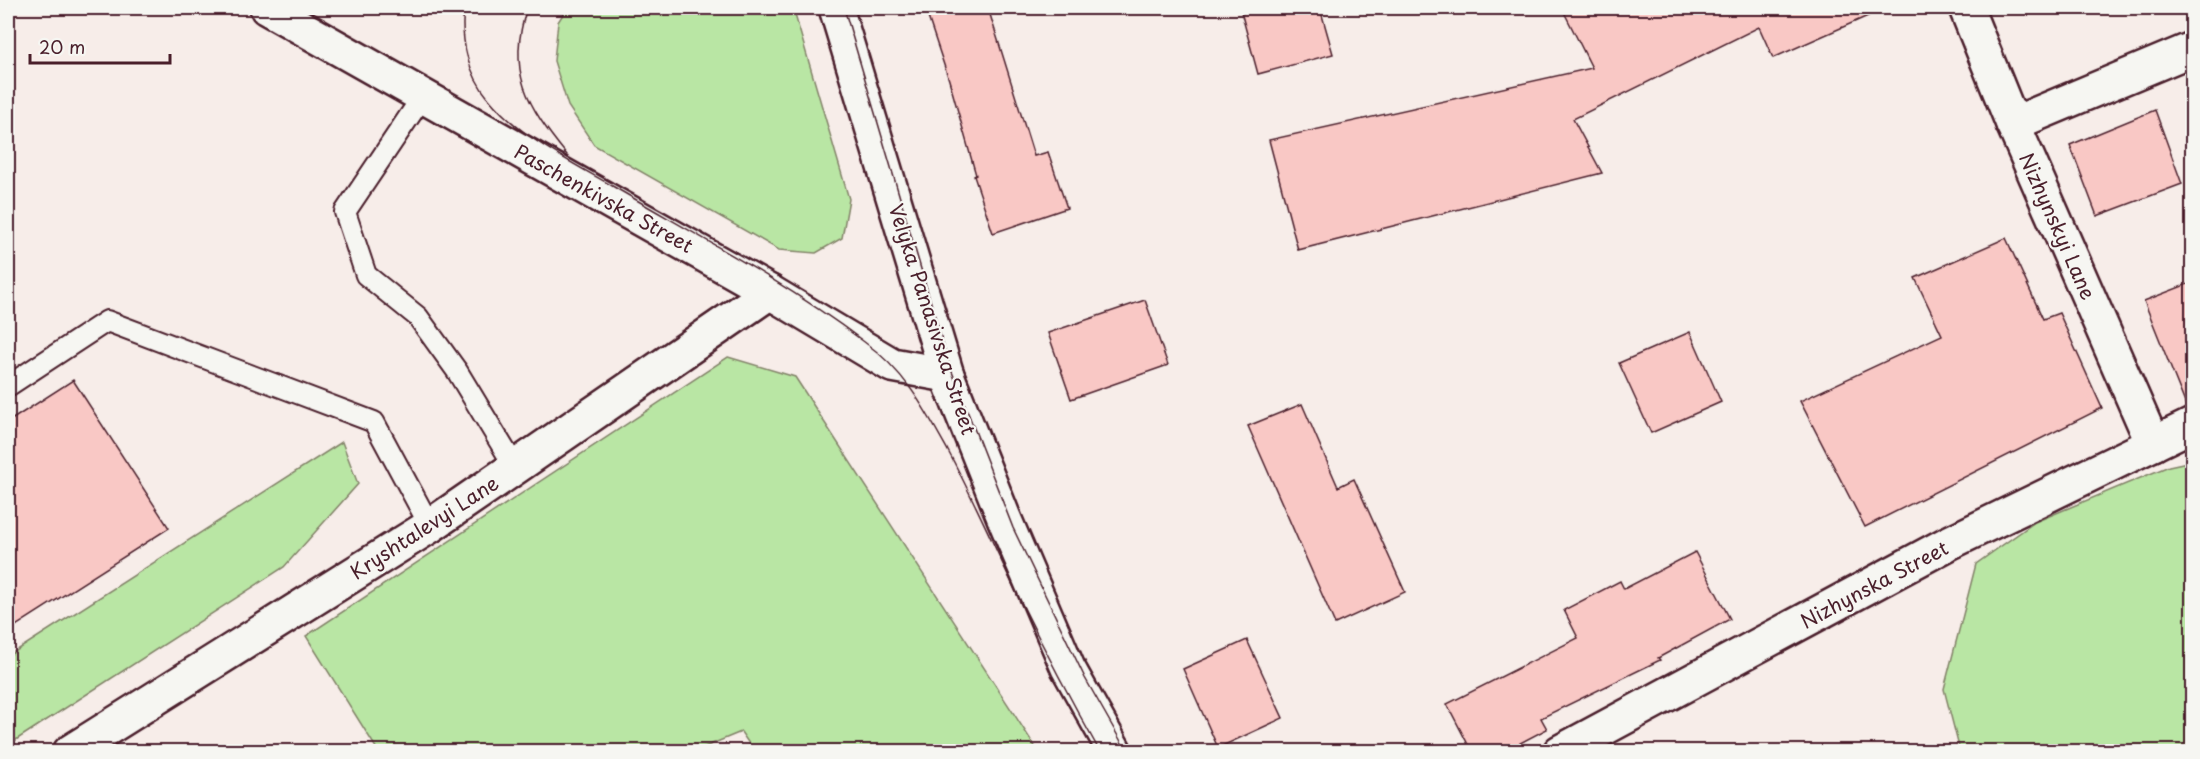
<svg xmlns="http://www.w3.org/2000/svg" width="2200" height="759" viewBox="0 0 2200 759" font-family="'Playpen Sans',sans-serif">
  <rect width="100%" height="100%" fill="#f7ede9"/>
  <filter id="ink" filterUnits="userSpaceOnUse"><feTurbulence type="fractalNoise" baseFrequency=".0167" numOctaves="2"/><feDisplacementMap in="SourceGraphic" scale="12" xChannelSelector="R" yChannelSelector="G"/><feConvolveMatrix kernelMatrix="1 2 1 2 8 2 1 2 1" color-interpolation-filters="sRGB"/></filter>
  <g filter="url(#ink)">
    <g fill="#b9e6a4" stroke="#828268" stroke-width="1.5">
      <path d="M 567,8 L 793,8 L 849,199 L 842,238 L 816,253 L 779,250 L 594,145 L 568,106 L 554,61 L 558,22 Z"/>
      <path d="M 728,357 L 795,377 L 1038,751 L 754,751 L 741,732 L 695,751 L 378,751 L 306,636 Z"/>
      <path d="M 342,442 L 358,484 L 284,567 L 8,745 L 8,656 Z"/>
      <path d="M 2192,461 L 2192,751 L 1960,751 L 1944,689 L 1976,564 L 2035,522 L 2169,466 Z"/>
    </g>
    <g fill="#f9c8c5" stroke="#4a1f2b" stroke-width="1.5">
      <path d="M 925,8 L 988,8 L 1034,156 L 1048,152 L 1067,208 L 993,233 L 974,176 L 976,175 L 949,80 Z"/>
      <path d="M 1240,8 L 1320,8 L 1333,54 L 1258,74 Z"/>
      <path d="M 1562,8 L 1886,8 L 1773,58 L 1759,27 L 1573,119 L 1602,173 L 1298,250 L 1269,140 L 1592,68 Z"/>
      <path d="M 2155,110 L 2182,184 L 2097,216 L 2070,145 Z"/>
      <path d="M 2006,238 L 2043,319 L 2059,313 L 2102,408 L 1865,527 L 1800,401 L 1942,335 L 1915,278 Z"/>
      <path d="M 2193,282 L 2193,406 L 2187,408 L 2144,301 Z"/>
      <path d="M 1145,300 L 1168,365 L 1071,399 L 1048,333 Z"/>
      <path d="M 1690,332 L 1721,402 L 1651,433 L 1619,363 Z"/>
      <path d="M 73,380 L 169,528 L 8,631 L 8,422 Z"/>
      <path d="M 1302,404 L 1338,487 L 1354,479 L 1405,592 L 1335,624 L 1248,426 Z"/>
      <path d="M 1695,552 L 1730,619 L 1658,658 L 1660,660 L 1541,718 L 1547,729 L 1503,752 L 1472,752 L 1447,704 L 1578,638 L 1564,610 L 1620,581 L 1624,589 Z"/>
      <path d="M 1247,640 L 1283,718 L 1218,748 L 1183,669 Z"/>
    </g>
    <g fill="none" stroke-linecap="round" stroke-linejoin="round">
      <g stroke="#4a1f2b" stroke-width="24">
        <g id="service">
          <path d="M 423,96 L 345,212 L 366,275 L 418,317 L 457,371 L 515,467"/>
          <path d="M 8,386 L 107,321 L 374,422 L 430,526"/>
        </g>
      </g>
      <g stroke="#4a1f2b" stroke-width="38">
        <g id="minor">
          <path d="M 267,8 L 770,292 L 892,365 L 947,375"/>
          <path d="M 1966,8 L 2013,124 L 2153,444"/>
          <path d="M 2013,124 L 2192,49"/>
          <path d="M 70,752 L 430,526 L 770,292"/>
          <path d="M 1560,752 L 1949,543 L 2192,425"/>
        </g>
      </g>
      <g stroke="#4a1f2b" stroke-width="38">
        <path id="tertiary" d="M 836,8 L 947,375 L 1004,518 L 1068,668 L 1115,752"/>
      </g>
      <use href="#service" stroke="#f6f6f2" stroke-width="20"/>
      <use href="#minor" stroke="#f6f6f2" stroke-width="33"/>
      <use href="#tertiary" stroke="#f6f6f2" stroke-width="33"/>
      <g stroke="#4a1f2b" stroke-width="1.5">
        <path d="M 464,8 C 460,40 468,74 489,99 C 521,138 571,162 614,187 C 698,236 785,282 863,341 C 904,370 924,407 947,449 C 974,499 996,551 1021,602 C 1046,653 1072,702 1100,752"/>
        <path d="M 527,8 C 506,71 527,106 567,155"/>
        <path d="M 844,8 L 949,364 L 1013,528 L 1085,678 L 1127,752"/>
      </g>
    </g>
  </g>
  <g text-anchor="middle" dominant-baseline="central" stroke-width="4.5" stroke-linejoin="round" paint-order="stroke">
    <g font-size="20" fill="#4a1f2b" stroke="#f6f6f2">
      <text transform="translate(604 198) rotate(29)">Paschenkivska Street</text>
      <text transform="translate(2058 226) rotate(66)">Nizhynskyi Lane</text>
      <text transform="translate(933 319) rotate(72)">Velyka Panasivska Street</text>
      <text transform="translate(424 527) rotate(-33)">Kryshtalevyi Lane</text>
      <text transform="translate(1874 584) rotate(-28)">Nizhynska Street</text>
    </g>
  </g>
  <rect width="2200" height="759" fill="none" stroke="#f6f6f2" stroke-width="30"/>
  <rect x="15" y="15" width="2170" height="729" fill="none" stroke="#4a1f2b" stroke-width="2" filter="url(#ink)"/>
  <path d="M30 54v9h140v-9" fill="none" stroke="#4a1f2b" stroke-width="3"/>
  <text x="39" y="54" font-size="18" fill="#4a1f2b" stroke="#f6f6f2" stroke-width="4.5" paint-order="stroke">20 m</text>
</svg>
